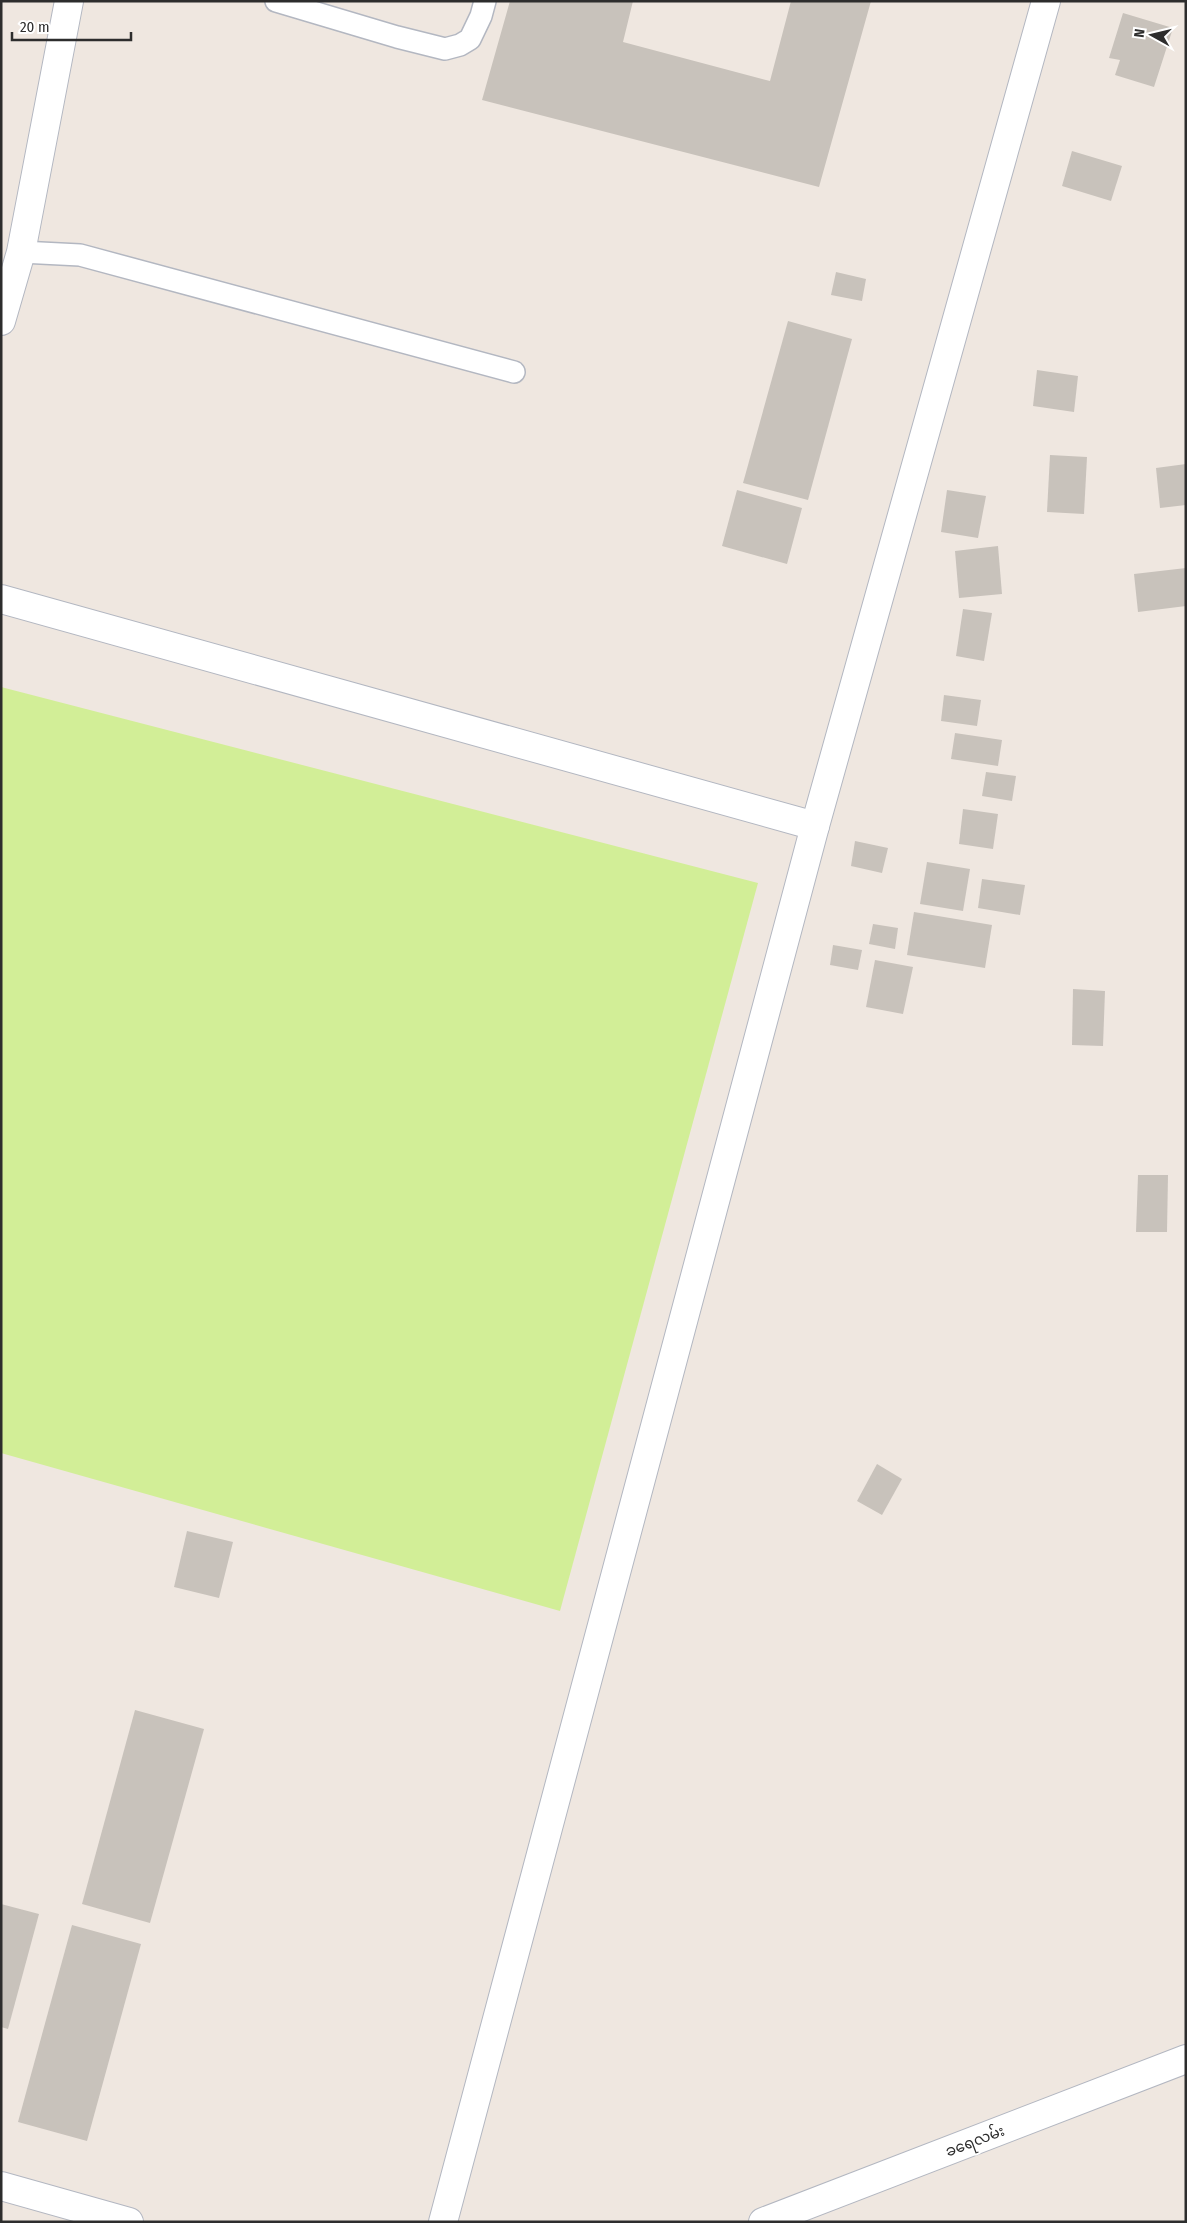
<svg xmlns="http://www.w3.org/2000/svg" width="1187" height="2223" viewBox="0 0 1187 2223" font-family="'Fira Sans Condensed','Noto Sans Myanmar',sans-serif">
  <rect width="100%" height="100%" fill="#efe7e0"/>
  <path fill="#d2ee97" d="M 1,687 L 758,883 L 560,1611 L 1,1453 Z"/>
  <g fill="#c8c2bb">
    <path d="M 510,1 L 633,1 L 623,42 L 770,81 L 791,1 L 871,1 L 819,187 L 482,100 Z"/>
    <path d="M 1123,13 L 1173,28 L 1154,87 L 1115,75 L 1120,60 L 1109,58 Z"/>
    <path d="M 1072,151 L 1122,166 L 1111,201 L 1062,186 Z"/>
    <path d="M 836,272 L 866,279 L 862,301 L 831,295 Z"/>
    <path d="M 788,321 L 852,339 L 808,500 L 743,483 Z"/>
    <path d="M 1037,370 L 1078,376 L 1074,412 L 1033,406 Z"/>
    <path d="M 1050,455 L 1087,457 L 1084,514 L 1047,512 Z"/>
    <path d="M 1186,464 L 1186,505 L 1160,508 L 1156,468 Z"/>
    <path d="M 737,490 L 802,508 L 787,564 L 722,546 Z"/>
    <path d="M 947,490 L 986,496 L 978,538 L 941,532 Z"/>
    <path d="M 998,546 L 1002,594 L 959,598 L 955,551 Z"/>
    <path d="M 1186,568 L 1186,606 L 1138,612 L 1134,574 Z"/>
    <path d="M 963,609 L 992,613 L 984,661 L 956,656 Z"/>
    <path d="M 944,695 L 981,700 L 977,726 L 941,721 Z"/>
    <path d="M 955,733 L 1002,740 L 998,766 L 951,759 Z"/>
    <path d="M 986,772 L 1016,776 L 1012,801 L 982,796 Z"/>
    <path d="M 963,809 L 998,814 L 993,849 L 959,844 Z"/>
    <path d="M 855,841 L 888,848 L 882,873 L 851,866 Z"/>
    <path d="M 927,862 L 970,869 L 963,911 L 920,904 Z"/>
    <path d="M 982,879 L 1025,885 L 1020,915 L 978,908 Z"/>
    <path d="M 914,912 L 992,925 L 985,968 L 907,955 Z"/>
    <path d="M 873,924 L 898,928 L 895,949 L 869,944 Z"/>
    <path d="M 833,945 L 862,950 L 858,970 L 830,965 Z"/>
    <path d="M 875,960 L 913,967 L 903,1014 L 866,1007 Z"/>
    <path d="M 1073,989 L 1105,991 L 1103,1046 L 1072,1045 Z"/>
    <path d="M 1138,1175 L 1168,1175 L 1167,1232 L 1136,1232 Z"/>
    <path d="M 877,1464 L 902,1479 L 882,1515 L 857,1501 Z"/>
    <path d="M 187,1531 L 233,1542 L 219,1598 L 174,1587 Z"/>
    <path d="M 135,1710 L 204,1729 L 150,1923 L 82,1904 Z"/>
    <path d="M 1,1904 L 39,1914 L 8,2029 L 1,2027 Z"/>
    <path d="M 72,1925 L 141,1944 L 87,2141 L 18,2122 Z"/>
  </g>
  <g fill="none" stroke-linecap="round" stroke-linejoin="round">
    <g stroke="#b3b7c1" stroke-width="24">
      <g id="service">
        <path d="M 276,1 L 397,37 L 445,49 L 460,45 L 470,39 L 481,16 L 485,1"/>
        <path d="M 21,252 L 80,255 L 514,372"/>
      </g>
    </g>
    <g stroke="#b3b7c1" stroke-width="30">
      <g id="minor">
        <path d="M 1,321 L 21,252 L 69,1"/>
        <path d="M 1,599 L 815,826"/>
        <path d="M 1,2186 L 129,2222"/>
        <path d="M 443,2222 L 815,826 L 1046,1"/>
        <path d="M 763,2222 L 1186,2059"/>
      </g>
    </g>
    <use href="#service" stroke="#fff" stroke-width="21"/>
    <use href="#minor" stroke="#fff" stroke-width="28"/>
  </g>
  <g text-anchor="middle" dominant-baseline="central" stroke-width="4" stroke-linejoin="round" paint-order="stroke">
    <g font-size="15" fill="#2d2d2d" stroke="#fff">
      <text transform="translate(975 2141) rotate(-21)">ခရေလမ်း</text>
    </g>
  </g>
  <rect width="1187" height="2223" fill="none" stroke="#2d2d2d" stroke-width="5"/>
  <g transform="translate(1152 35) rotate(278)" stroke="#ffffff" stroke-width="4" paint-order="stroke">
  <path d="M0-4L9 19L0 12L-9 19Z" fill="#2d2d2d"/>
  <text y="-8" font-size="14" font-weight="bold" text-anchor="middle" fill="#2d2d2d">N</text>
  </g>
  <path d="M12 32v8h119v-8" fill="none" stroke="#2d2d2d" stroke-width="2.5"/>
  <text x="20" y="32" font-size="15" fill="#2d2d2d" stroke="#ffffff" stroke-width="4" paint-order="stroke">20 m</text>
</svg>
